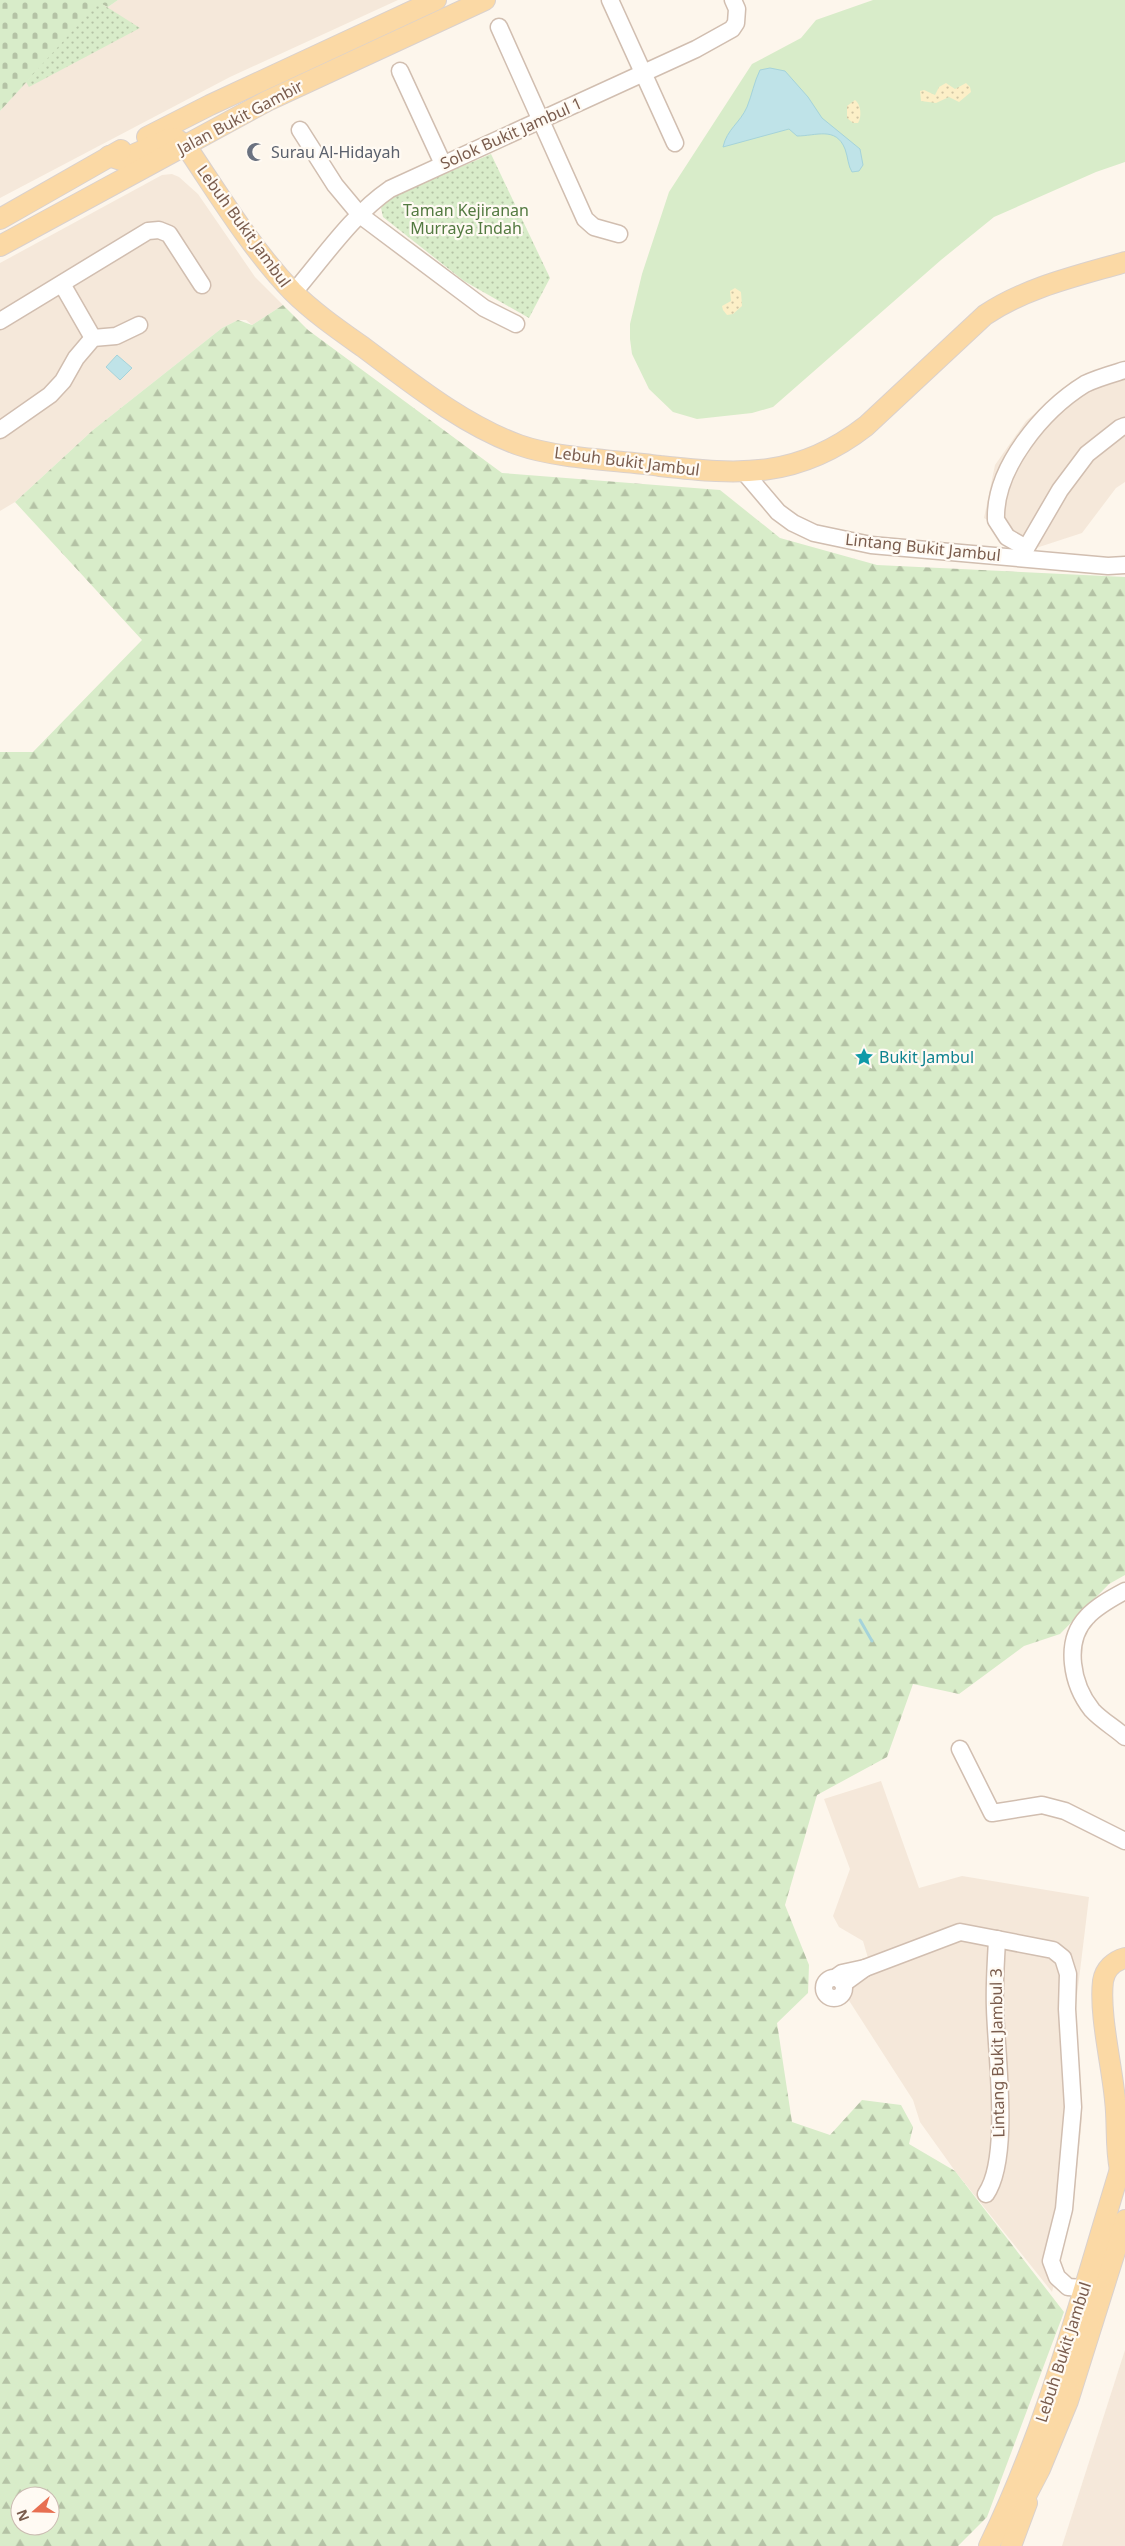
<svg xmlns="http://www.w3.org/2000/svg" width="1125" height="2546" viewBox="0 0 1125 2546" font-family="'Noto Sans',sans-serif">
  <defs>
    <pattern id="forest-firs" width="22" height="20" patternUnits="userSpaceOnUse" patternTransform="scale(1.25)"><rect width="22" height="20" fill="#d8ecc9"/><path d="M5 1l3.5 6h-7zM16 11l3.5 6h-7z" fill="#b4c2a5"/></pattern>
    <pattern id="sand-dots" width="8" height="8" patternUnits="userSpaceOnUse" patternTransform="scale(1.25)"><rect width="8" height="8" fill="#fcefc7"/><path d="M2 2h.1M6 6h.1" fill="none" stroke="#d1c5a4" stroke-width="1.8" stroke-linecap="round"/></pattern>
    <pattern id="cemetery-stones" width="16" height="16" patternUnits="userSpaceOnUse" patternTransform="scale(1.25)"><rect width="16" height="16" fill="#d8ecc9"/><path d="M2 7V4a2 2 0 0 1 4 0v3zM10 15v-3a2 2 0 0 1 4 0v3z" fill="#b4c2a5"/></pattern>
    <pattern id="park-dots" width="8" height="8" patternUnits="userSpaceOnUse" patternTransform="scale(1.25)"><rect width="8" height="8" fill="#d8ecc9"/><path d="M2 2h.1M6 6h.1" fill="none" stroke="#b4c2a5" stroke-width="1.8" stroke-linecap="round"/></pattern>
  </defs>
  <rect width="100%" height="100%" fill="#fdf6ec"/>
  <g fill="#f5e8da">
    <path d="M 118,0 L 398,0 L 230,77 L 0,198 L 0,111 L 99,2 L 108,7 Z"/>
    <path d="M 172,174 L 179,177 L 198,194 L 255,277 L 283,305 L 252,325 L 246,320 L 238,320 L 222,328 L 93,430 L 15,502 L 0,511 L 0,263 L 162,175 Z"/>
    <path d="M 1125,362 L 1125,482 L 1116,488 L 1082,533 L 1036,548 L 984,518 L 995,465 L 1026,421 L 1072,381 Z"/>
    <path d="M 881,1781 L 919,1888 L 962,1876 L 1089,1897 L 1075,2012 L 1082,2118 L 1073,2210 L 1052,2292 L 955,2171 L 920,2122 L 913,2100 L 848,1999 L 836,1971 L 868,1958 L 863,1941 L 839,1927 L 833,1916 L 850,1869 L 824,1799 Z"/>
    <path d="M 1125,2350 L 1125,2546 L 1062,2546 Z"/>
  </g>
  <path fill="#d8ecc9" d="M 873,0 L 1125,0 L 1125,162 L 1096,172 L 994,217 L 941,260 L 773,407 L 752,413 L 697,419 L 673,412 L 649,389 L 632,354 L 630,339 L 630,324 L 642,274 L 669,192 L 752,64 L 801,38 L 816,20 Z"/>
  <path fill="url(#forest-firs)" fill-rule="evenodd" d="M 283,305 L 308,330 L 502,473 L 720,490 L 780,538 L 877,565 L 1125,577 L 1125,1575 L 1109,1584 L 1060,1634 L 1024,1646 L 959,1694 L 913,1684 L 887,1757 L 817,1795 L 785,1905 L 809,1965 L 808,1993 L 777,2023 L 792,2122 L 830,2135 L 862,2100 L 901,2105 L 913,2127 L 909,2144 L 955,2171 L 1064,2312 L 987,2517 L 958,2546 L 0,2546 L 0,752 L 33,752 L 142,640 L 15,502 L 93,430 L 222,328 L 238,320 L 252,325 ZM 20,2496 L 50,2496 L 50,2526 L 20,2526 Z"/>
  <g fill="url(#sand-dots)">
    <path d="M 946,83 L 955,89 L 966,83 L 970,87 L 971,92 L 959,102 L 949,97 L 936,103 L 921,101 L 920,91 L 924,90 L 935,95 L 939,87 Z"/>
    <path d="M 855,100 C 861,104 862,117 858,123 L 853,123 L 847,118 L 847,106 Z"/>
    <path d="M 735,288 L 741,292 L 742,306 L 733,314 L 727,315 L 723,310 L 722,306 L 731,301 L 730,291 Z"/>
  </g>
  <path fill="url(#cemetery-stones)" d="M 0,0 L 118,0 L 108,7 L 99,3 L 0,111 Z"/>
  <g fill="url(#park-dots)">
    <path d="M 99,2 L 140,28 L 29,87 L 26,82 Z"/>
    <path d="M 491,154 L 550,278 L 529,318 L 464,281 L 383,217 L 381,208 L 390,197 Z"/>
  </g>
  <g fill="#bfe3e8" stroke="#a5d3da">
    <path d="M 770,68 L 785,71 L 808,97 L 822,118 L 860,149 L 863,165 L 859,171 L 852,172 C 848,166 848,157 845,149 C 836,126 816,136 797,136 L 789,129 L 723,147 C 727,129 740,123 747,107 C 752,95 754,82 760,70 Z"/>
    <path d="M 117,355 L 132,368 L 120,380 L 106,367 Z"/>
  </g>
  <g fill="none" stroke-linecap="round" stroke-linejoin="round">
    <path stroke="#a5d3da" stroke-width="3" d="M 860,1620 L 872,1641"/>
    <g stroke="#d1beb0" stroke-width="19">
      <g id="minor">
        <path d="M 610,0 L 675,143"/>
        <path d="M 499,27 L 585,219 L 594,227 L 619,234"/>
        <path d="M 400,71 L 443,164"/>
        <path d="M 300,130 L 335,185 L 360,215 L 484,308 L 516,324"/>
        <path d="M 62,284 L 93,338"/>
        <path d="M 294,292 C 324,257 352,215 390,189 L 696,49 L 732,29 L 736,23 L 737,9 L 733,0"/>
        <path d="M 0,321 L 148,231 L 159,230 L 169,234 L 202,285"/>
        <path d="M 0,430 L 50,395 L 63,381 L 76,358 L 93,338 L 116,336 L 139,325"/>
        <path d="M 745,473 L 778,512 L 793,523 L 814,533 L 871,545 L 1108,566 L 1125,565"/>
        <path d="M 1026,548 L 1007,537 L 996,520 C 994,468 1043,410 1085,384 C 1097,378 1112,374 1125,370"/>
        <path d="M 1021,557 L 1060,490 L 1087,454 L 1120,428 L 1125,426"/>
        <path d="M 1125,1591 C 1112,1598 1097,1606 1087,1617 C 1063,1642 1072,1685 1092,1710 C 1101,1720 1115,1728 1125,1737"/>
        <path d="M 960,1749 L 992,1813 L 1042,1805 L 1065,1811 L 1125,1841"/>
        <path d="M 865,1968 L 960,1932 L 1053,1950 L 1063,1958 L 1068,1974 L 1067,2009 L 1073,2107 L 1064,2209 L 1051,2261 L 1057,2277 L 1068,2287 L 1083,2288"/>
        <path d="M 835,1978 L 842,1973 L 865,1968 L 843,1984"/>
        <circle cx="834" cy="1988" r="10"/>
        <path d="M 986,2194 C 1011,2158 996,2053 995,2008 C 994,1985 996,1962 997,1939"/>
      </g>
    </g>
    <g stroke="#dad1cd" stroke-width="22">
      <g id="major">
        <path d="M 147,137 L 210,105 L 436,0"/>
        <path d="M 109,156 L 121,160 L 169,139 L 175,138 L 186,146 C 219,195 251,248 292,291 C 313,312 339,330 363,347 C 410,382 463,425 519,445 C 559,459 617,460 660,466 C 740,475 798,479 866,426 L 985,315 C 1027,287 1077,276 1125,262"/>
        <path d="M 0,219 L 121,150"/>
        <path d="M 0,246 L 267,101 L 485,0"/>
        <path d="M 1120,2170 C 1115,2146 1118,2124 1115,2100 C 1112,2066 1099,2014 1103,1981 C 1105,1969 1114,1961 1125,1958"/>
        <path d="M 1016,2515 L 1040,2469 L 1068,2401 L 1125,2220"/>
        <path d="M 989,2546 C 1050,2422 1084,2285 1125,2153"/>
        <path d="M 1011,2546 L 1027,2503"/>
      </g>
    </g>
    <use href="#minor" stroke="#fff" stroke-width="16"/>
    <use href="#major" stroke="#fbd9a5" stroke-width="20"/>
  </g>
  <defs>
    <g id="mosque-bare" transform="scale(1.5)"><path d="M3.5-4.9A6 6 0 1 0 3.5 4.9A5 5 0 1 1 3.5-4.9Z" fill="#6b7280" stroke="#fffaf3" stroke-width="2.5" paint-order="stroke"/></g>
    <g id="sight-bare" transform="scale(1.5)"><path d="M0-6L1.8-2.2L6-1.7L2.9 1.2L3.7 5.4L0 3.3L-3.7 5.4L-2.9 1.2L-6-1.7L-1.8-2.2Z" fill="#0f9aa8" stroke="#fffaf3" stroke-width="2.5" paint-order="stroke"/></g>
  </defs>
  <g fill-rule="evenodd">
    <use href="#mosque-bare" x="256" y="152"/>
    <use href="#sight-bare" x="864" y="1057"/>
  </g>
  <g text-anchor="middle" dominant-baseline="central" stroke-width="4.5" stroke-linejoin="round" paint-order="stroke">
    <g font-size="16" fill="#7a5c4d" stroke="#fffaf3">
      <text transform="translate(240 117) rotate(-28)">Jalan Bukit Gambir</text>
      <text transform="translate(511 133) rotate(-24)">Solok Bukit Jambul 1</text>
      <text transform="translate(244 226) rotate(54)">Lebuh Bukit Jambul</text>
      <text transform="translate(627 461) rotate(7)">Lebuh Bukit Jambul</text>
      <text transform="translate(923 547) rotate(6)">Lintang Bukit Jambul</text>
      <text transform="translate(997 2053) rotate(-91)">Lintang Bukit Jambul 3</text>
      <text transform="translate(1063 2352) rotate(-72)">Lebuh Bukit Jambul</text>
    </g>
    <g font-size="16" fill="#5b616d" stroke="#fffaf3" text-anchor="start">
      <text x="271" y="152">Surau Al-Hidayah</text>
    </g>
    <g font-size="16" fill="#537a41" stroke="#fffaf3">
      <text x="466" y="210">Taman Kejiranan<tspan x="466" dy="18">Murraya Indah</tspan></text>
    </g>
    <g font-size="16" fill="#0d838f" stroke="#fffaf3" text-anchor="start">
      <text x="879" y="1057">Bukit Jambul</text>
    </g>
  </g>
  <g transform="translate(35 2511) rotate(250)"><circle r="24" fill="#fffaf3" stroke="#cabbb1"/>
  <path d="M0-4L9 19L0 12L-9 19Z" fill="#e76f51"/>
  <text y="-8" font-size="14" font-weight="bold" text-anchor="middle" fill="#7a5c4d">N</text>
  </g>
</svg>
